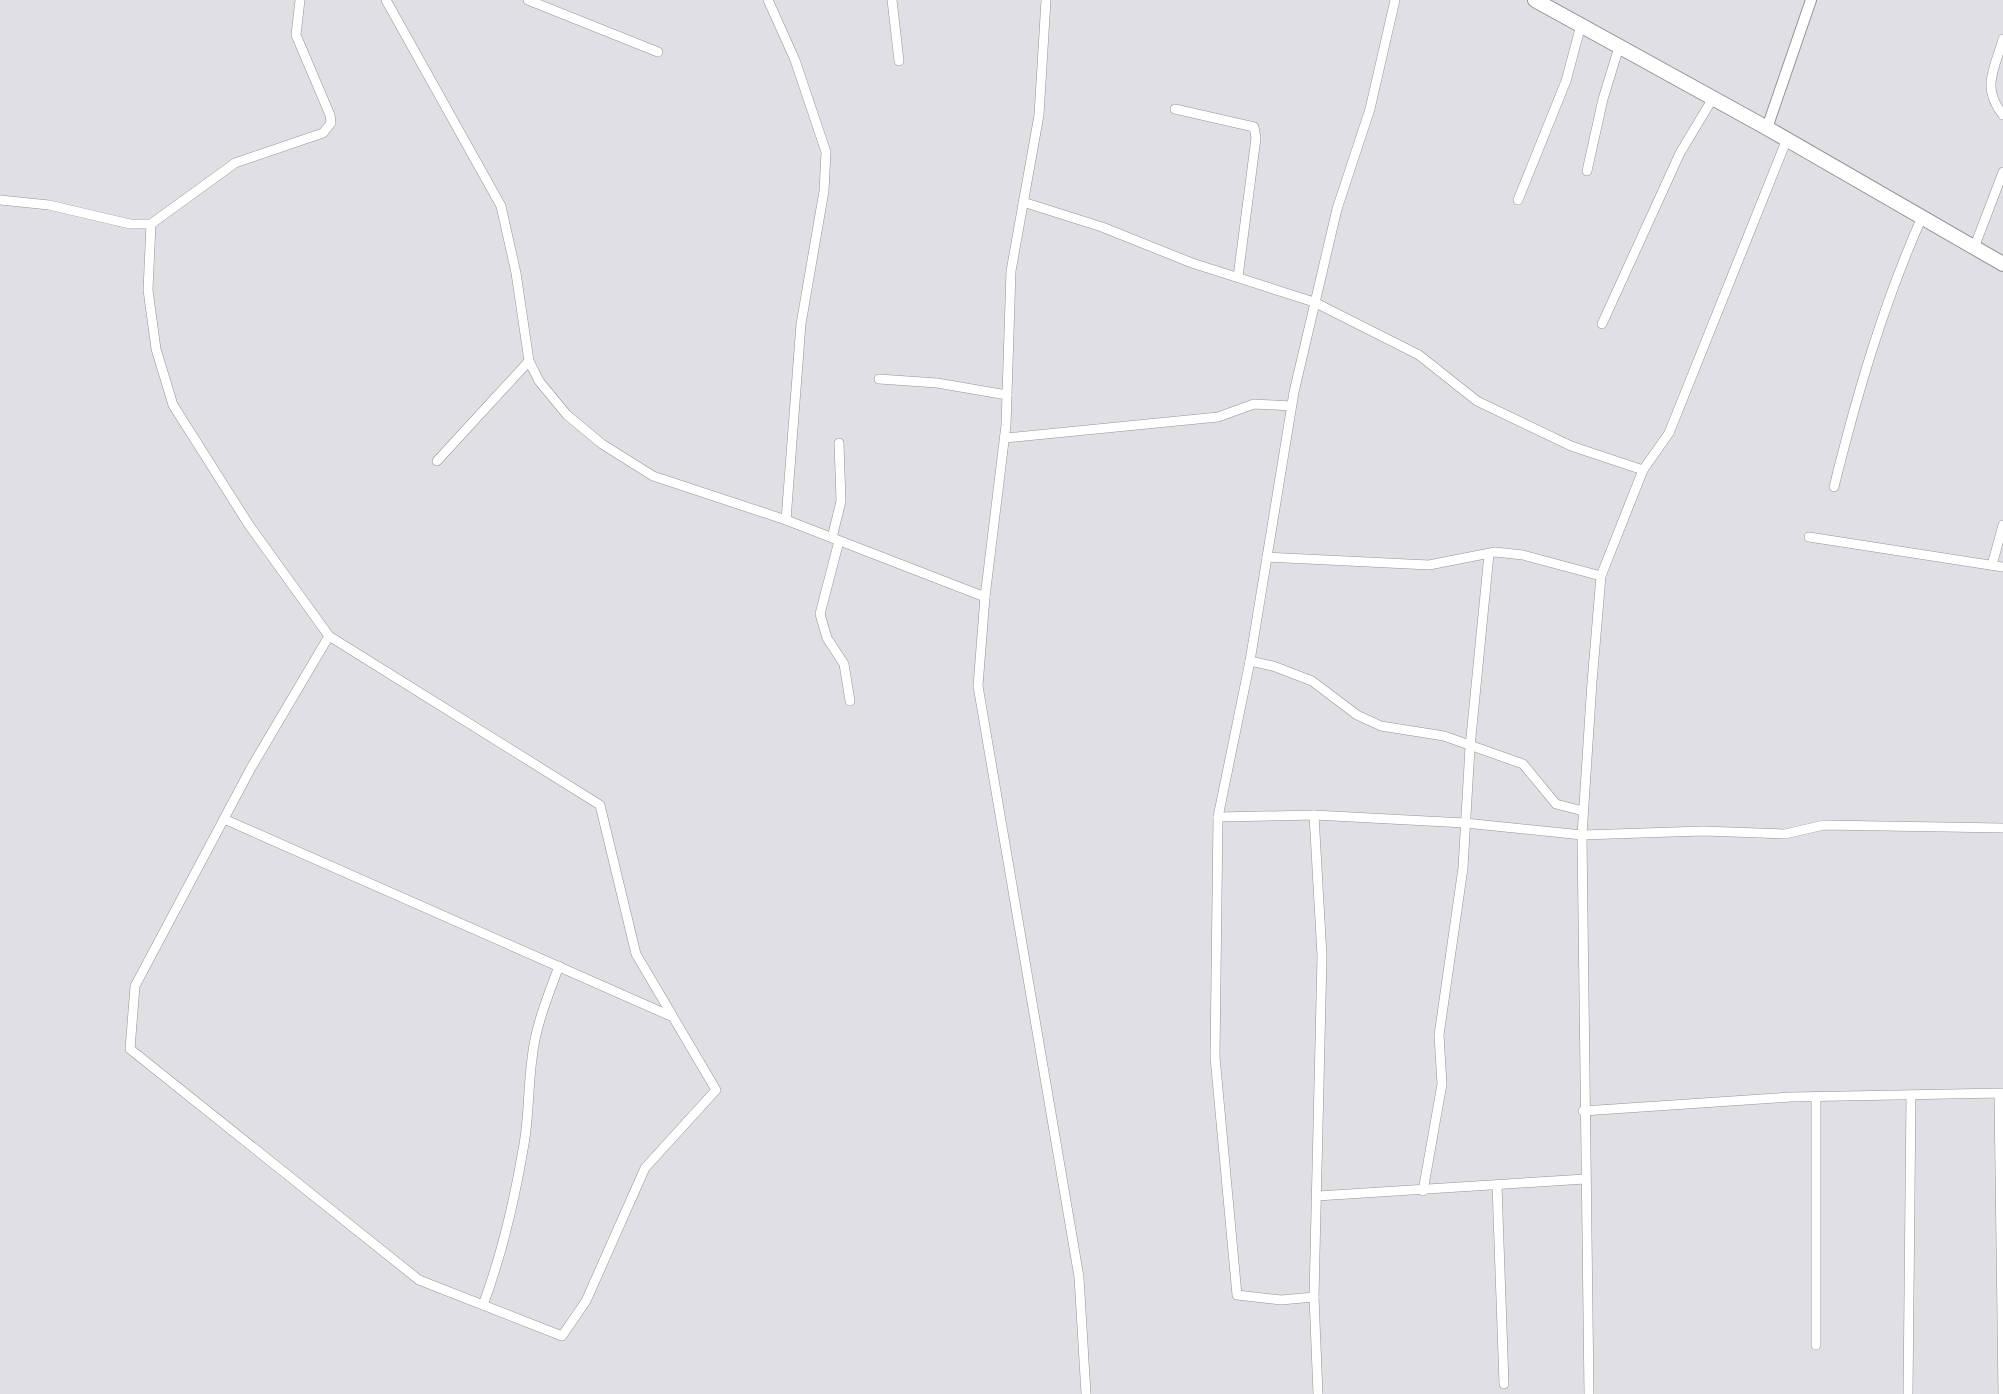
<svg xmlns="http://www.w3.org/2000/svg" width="2003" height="1394" viewBox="0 0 2003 1394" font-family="'Space Grotesk',sans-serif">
  <rect width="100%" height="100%" fill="#dfdfe4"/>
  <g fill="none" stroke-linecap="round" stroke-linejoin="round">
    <g stroke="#939498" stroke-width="10">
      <g id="minor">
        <path d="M 386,0 L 501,206 L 516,273 L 529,361 L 539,381 L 567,415 L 602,444 L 653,476 L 786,520 L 985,597"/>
        <path d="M 528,0 L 658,52"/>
        <path d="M 768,0 L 795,60 L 826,152 L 824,191 L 801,324 L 786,520"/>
        <path d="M 892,0 L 899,61"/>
        <path d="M 1046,0 L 1039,115 L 1011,271 L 1006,425 L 985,597 L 978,686 L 1079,1277 L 1086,1394"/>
        <path d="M 2003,39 C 1994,71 1981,87 2003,115"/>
        <path d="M 1175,109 L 1254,127 L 1256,138 L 1238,277"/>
        <path d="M 1587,171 L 1603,99 L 1619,47"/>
        <path d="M 0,200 L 49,205 L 130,224 L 151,224 L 235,163 L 323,133 L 331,123 L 330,115 L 296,35 L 300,0"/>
        <path d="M 1518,200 L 1566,81 L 1581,25"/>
        <path d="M 1023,202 L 1102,227 L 1192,263 L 1314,302 L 1419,355 L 1477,401 L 1571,446 L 1643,470"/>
        <path d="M 151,224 L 148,290 L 156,349 L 173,405 L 249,525 L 329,636 L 251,768 L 135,986 L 130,1049 L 419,1280 L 562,1336 L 586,1301 L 645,1168 L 716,1090 L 673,1017 L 224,819"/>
        <path d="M 1974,248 L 2003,172"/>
        <path d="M 1602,324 L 1680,153 L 1713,98"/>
        <path d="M 879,379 L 937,383 L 1007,395"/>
        <path d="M 1005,438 L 1218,417 L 1254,404 L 1291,406"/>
        <path d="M 437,461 L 529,361"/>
        <path d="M 1834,487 C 1857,394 1883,305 1922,217"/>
        <path d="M 1809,537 L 2003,567"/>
        <path d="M 832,538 L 841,501 L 839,443"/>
        <path d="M 839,541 L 820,614 L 827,638 L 844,664 L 850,701"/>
        <path d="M 1267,557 L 1429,565 L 1495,552 L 1523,555 L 1601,576"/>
        <path d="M 1992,565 L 2003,525"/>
        <path d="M 329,636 L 600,805 L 636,954 L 672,1015"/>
        <path d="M 1250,661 L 1273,666 L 1312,681 L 1357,715 L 1381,726 L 1444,736 L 1523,764 L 1556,804 L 1583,811"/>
        <path d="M 1218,817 L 1314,815 L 1465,823 L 1582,835 L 1703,831 L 1785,834 L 1824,825 L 2003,828"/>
        <path d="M 1999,1094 L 2003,1394"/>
        <path d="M 1816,1096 L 1816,1345"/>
        <path d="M 1583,1111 L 1791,1097 L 2003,1093"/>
        <path d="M 1497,1186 L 1504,1384"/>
        <path d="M 1423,1191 L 1442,1084 L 1439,1035 L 1463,868 L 1470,747 L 1489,554"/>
        <path d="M 1317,1196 L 1585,1179"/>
        <path d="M 1314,1297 L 1322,956 L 1314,815"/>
        <path d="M 483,1305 C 502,1254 515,1198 524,1144 C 529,1116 528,1087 532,1059 C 535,1027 548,996 559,966"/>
        <path d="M 1318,1394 L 1314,1297 L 1281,1300 L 1237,1295 L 1215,1057 L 1218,817 L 1250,661 L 1294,392 L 1337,209 L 1370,109 L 1395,0"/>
        <path d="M 1589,1394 L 1582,835 L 1592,682 L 1601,576 L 1643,470 L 1669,433 L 1787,139"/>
        <path d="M 1908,1394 L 1911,1095"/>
      </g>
    </g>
    <g stroke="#939498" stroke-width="12">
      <path id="tertiary" d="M 1767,128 L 1811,0"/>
    </g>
    <g stroke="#939498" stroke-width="16">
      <path id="primary" d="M 1535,0 L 1767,128 L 2003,264"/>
    </g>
    <use href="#minor" stroke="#fff" stroke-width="9"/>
    <use href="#tertiary" stroke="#fff" stroke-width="10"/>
    <use href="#primary" stroke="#fff" stroke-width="14"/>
  </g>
</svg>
